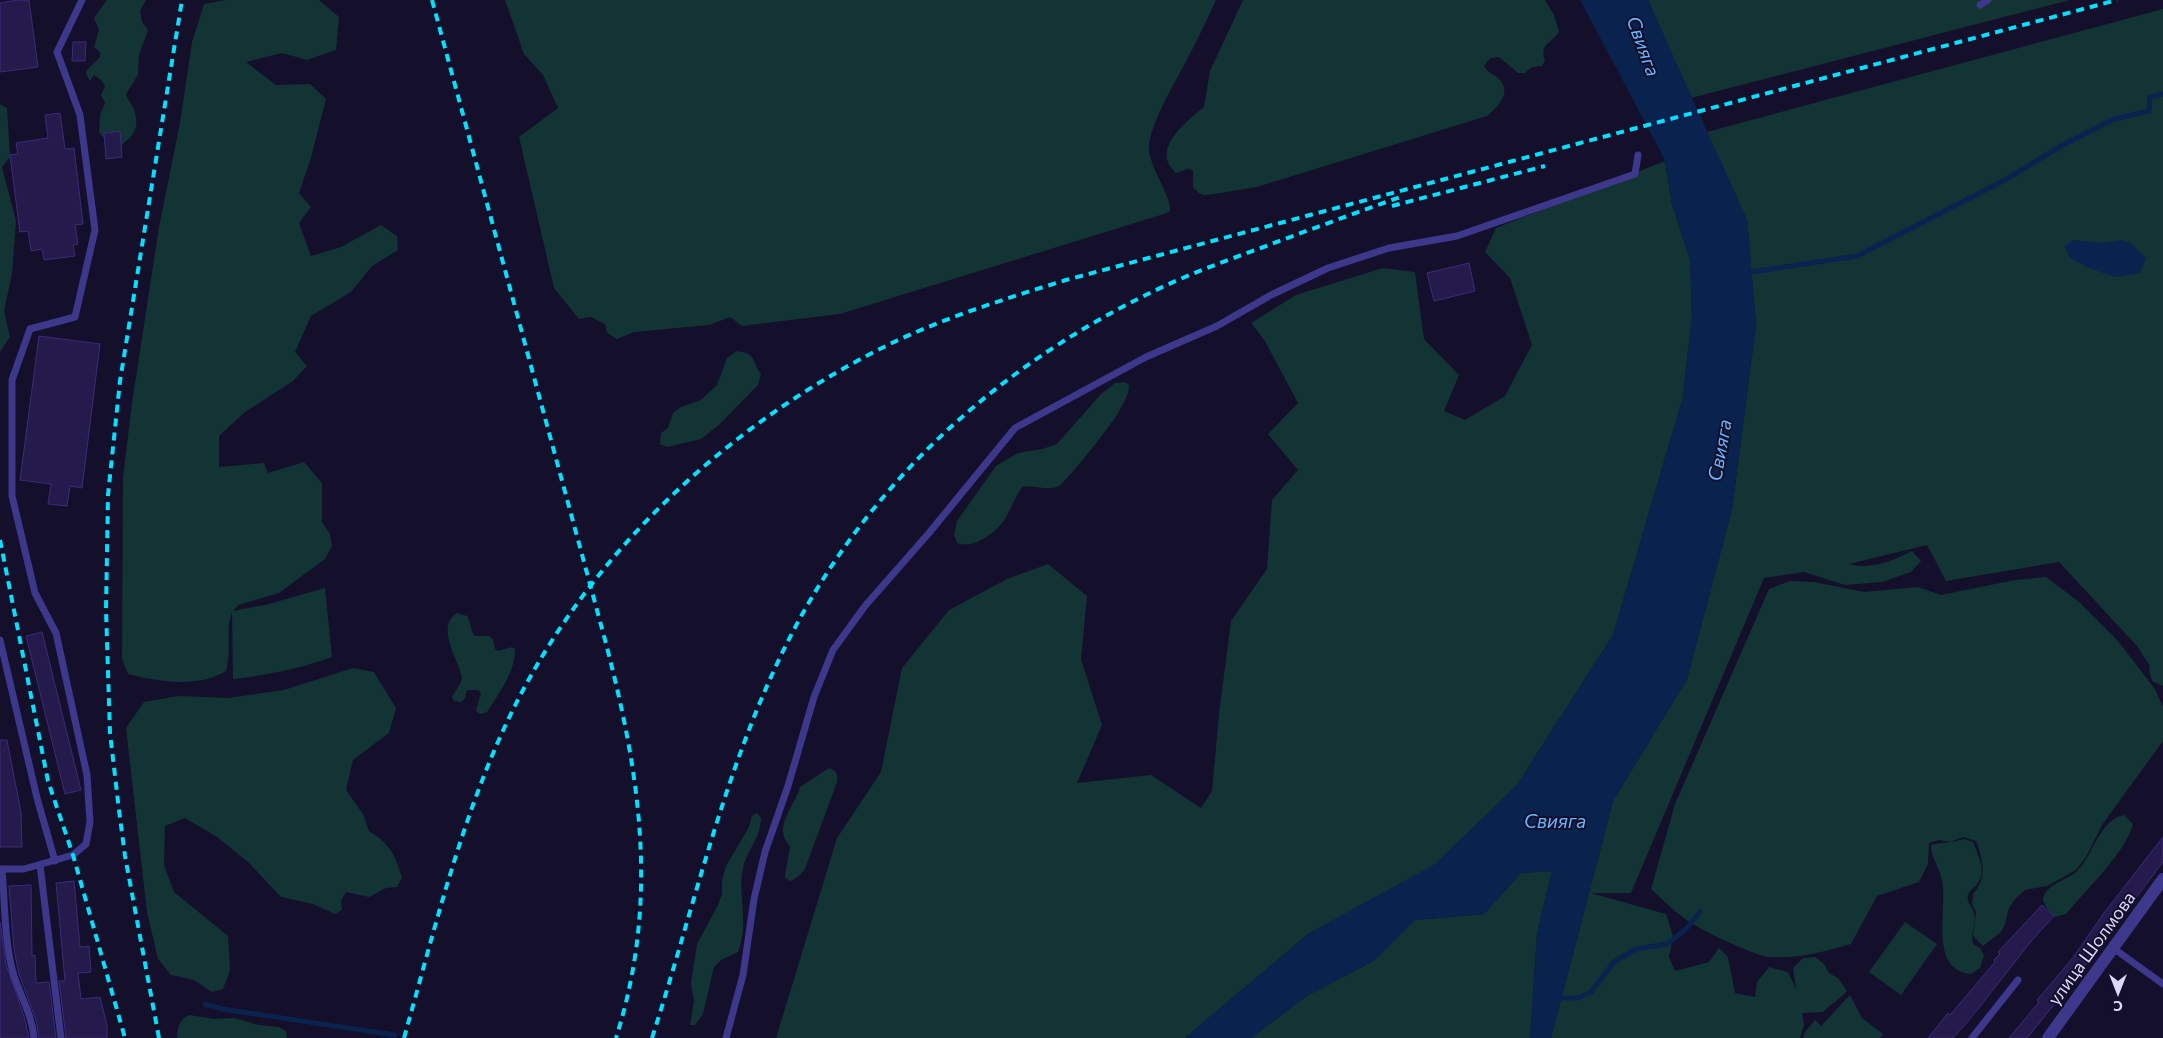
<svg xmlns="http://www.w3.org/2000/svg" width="2163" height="1038" viewBox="0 0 2163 1038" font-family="Commissioner,sans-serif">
  <rect width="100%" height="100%" fill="#140f2a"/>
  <g fill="#123434">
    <path d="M 107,0 L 146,0 L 140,11 L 142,22 L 148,30 L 139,55 L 138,75 L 126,94 C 128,101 134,106 135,113 C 140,129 131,139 118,147 L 106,141 L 99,132 L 100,115 L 105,103 L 101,95 L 105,86 L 101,80 L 94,75 L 90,81 L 86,74 L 87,70 L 100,57 L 100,52 L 94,47 L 99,30 L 94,18 Z"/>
    <path d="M 226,0 L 319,0 L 339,17 L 336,50 L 307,60 L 282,53 L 246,62 L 276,85 L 310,84 L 326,99 L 311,158 L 299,193 L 311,207 L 299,223 L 311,256 L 341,247 L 381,225 L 397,236 L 398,250 L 372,266 L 351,292 L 311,316 L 295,352 L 307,366 L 293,381 L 245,412 L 219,436 L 219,467 L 264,463 L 268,473 L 304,462 L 322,483 L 322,522 L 330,534 L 332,546 L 325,559 L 279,593 L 238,605 L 233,611 L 269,604 L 325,588 L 332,657 C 299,669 267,675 233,679 L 232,612 C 225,629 232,651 226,671 C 199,688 158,682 128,674 L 122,659 L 123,477 L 132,403 L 159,227 L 180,123 L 192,42 L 204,4 Z"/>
    <path d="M 505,0 L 1216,0 C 1208,17 1200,35 1191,52 C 1180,74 1147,127 1149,150 C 1151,170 1172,197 1170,211 L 1164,214 L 840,314 L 742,326 L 730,317 L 709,325 L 634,332 L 617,339 L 607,333 L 605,324 L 591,317 L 579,319 L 554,288 L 519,137 L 558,108 L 543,75 L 524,54 Z"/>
    <path d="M 1243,0 L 1545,0 L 1554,15 L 1559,32 C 1551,44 1539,44 1545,61 L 1542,66 L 1532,67 L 1525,73 L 1518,73 L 1499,57 L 1490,58 L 1484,66 C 1488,73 1494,74 1499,79 C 1513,93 1497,107 1487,116 L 1257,187 C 1249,188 1206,196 1203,195 C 1199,194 1196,190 1193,188 L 1193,170 L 1188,169 L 1176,173 C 1149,150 1187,121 1204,107 L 1210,71 Z"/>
    <path d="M 1648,0 L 2070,0 L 1691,98 Z"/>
    <path d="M 2163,9 L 2163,686 L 2152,681 L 2149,670 L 2150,666 L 2137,646 L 2059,562 L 1946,581 L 1927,545 L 1849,564 C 1870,570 1893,561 1912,551 L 1921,561 L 1911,572 L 1882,582 L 1845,585 L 1804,572 L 1764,578 L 1631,893 L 1591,893 L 1666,914 L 1673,936 L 1669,957 L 1675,971 L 1709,962 L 1719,948 L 1728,957 L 1735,993 L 1755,997 L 1757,982 L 1769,967 L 1788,972 L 1796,989 L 1793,968 L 1803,958 L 1815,957 L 1824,964 L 1829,973 L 1838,978 L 1847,991 C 1839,1000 1831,1004 1823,1012 L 1802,1013 L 1804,1025 L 1800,1038 L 1551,1038 L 1613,801 L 1687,679 L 1732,509 L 1756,325 L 1747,220 L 1707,132 Z"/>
    <path d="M 0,104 L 7,108 L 10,157 L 2,167 L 16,221 L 12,274 L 4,311 L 10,337 L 0,352 Z"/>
    <path d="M 1665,161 L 1672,204 L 1690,259 L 1692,315 L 1683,397 L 1613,635 L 1517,785 L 1435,865 L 1308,934 L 1185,1038 L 776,1038 L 837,838 L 881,772 L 902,668 L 949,610 L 1007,579 L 1048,564 L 1087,596 L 1081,659 L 1102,725 L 1077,783 L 1151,775 L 1201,808 L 1212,791 L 1219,714 L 1231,621 L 1267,569 L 1272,500 L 1298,470 L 1268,434 L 1298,403 L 1265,341 L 1251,323 L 1296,295 L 1383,268 L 1415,272 L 1424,339 L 1459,375 L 1444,411 L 1465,420 L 1505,396 L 1532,345 L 1510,278 L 1485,252 L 1496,228 Z"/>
    <path d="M 737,351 C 758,354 751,361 761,374 L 758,385 L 719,425 L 701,439 L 667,447 L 660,444 L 661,433 L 668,428 L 673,413 L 681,407 L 701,400 L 717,385 L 727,358 Z"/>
    <path d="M 1125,382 L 1129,385 C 1129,395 1123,404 1118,413 C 1113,423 1066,482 1059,486 C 1046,492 1035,484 1022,487 C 1007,510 1009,524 983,539 C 975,544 965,546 957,543 L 954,535 L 957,521 L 996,466 L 1018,453 L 1042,449 L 1057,444 L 1100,395 L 1115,383 Z"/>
    <path d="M 2046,577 L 2078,601 L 2118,641 L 2155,689 L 2163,707 L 2163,741 L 2102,825 L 2086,857 L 2076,870 L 2047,886 L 2025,890 L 2016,898 L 2009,908 L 2005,924 L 2001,932 L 1983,946 L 1973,936 L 1976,912 L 1972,904 L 1973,894 C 1988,877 1983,861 1976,841 L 1963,837 L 1950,842 L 1939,840 L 1929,843 L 1928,864 L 1919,882 L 1877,896 L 1851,944 C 1824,952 1797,959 1768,957 C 1753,955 1698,929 1685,919 C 1673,910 1662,899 1651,889 L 1675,804 L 1769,589 L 1790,581 L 1814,582 L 1864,592 L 1918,587 L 1941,595 L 2015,580 Z"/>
    <path d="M 457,613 L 467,616 C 471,622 470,631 475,636 L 489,636 L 493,639 L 495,649 L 498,651 L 512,647 L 515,649 C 516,671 499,693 487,712 L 482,714 L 478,713 L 476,710 L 481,693 L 478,690 L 467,690 L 465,698 L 461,702 L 454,701 L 452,697 L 461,682 L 462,677 C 458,659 435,627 457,613 Z"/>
    <path d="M 353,668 L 374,672 L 396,708 L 389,733 L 353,760 L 346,790 L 363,814 L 369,831 C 390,844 395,854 402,878 L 397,887 L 386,888 L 369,897 L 346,892 L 341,901 L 342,910 L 335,914 L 313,904 L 281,897 L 248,862 L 217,837 L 185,818 L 165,826 L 164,865 L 174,892 L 228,936 L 230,971 L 223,989 L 212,992 L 194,980 L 171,975 L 158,959 L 147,912 L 126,728 L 144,702 L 178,696 L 228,698 L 284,690 Z"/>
    <path d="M 829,768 C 837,771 838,774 837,782 L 805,869 L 799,876 L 791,881 L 785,878 L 785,875 L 790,847 C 788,843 785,841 784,837 C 779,820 796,803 800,787 Z"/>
    <path d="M 757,813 L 761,818 C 761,836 749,848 744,864 C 736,893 750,921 738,952 L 721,960 L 714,967 L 703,1014 L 695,1025 L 690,1025 L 694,1001 L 691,983 L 697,944 L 718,905 L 722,894 L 722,881 L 726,866 L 749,827 L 752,816 Z"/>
    <path d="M 2124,815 L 2133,824 C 2126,852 2085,891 2066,914 L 2055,917 C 2051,914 2042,902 2043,898 C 2048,882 2070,880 2079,869 C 2094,852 2100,820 2124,815 Z"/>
    <path d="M 1964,839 L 1973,842 C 1978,856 1987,870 1978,883 C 1975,888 1970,889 1968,895 C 1966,903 1972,906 1974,913 C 1977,924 1970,933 1973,944 L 1980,948 L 1984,955 L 1980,968 L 1971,974 C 1928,970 1948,909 1942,881 C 1940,868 1931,858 1931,845 C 1943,842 1952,843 1964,839 Z"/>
    <path d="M 1552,871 L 1537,934 L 1530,1038 L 1251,1038 L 1305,997 L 1375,960 L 1415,920 L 1484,914 L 1521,873 Z"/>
    <path d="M 1905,922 L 1937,944 L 1901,995 L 1869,972 Z"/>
    <path d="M 1850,995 L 1862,1018 L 1883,1034 L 1880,1038 L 1803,1038 L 1805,1032 L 1815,1020 L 1821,1026 Z"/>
    <path d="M 190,1015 L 213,1019 L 234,1018 L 259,1025 L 279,1027 L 286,1031 L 287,1038 L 177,1038 C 177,1029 180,1017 190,1015 Z"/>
  </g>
  <g fill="#0a224e">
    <path d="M 1580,0 L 1648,0 L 1747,220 L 1756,325 L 1732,509 L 1687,679 L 1613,801 L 1551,1038 L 1530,1038 L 1537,934 L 1552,871 L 1521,873 L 1484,914 L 1415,920 L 1375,960 L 1305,997 L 1251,1038 L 1185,1038 L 1308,934 L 1435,864 L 1517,785 L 1613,635 L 1683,397 L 1692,315 L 1690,259 L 1672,204 L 1665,160 Z"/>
    <path d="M 2074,240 L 2104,243 L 2121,240 L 2130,242 L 2146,258 L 2140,273 L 2116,277 L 2091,269 L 2070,258 L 2064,246 Z"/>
  </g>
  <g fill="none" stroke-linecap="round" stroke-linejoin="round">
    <g stroke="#0a224e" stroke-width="5">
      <path d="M 1751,272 L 1857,256 L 2005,180 L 2063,145 L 2114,119 L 2149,111 L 2150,97 L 2163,94"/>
      <path d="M 1556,998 L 1578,998 L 1591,992 L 1614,962 L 1636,949 L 1667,944 L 1685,930 L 1700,912"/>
      <path d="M 205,1004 L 222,1009 L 395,1035"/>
    </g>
  </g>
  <g fill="#251a4c" stroke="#3c2b79">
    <path d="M 19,0 L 29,0 L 38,67 L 0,72 L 0,3 Z"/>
    <path d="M 73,42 L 86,42 L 85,61 L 72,61 Z"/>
    <path d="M 60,113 L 65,149 L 74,148 L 83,224 L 75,225 L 78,244 L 73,245 L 75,256 L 44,260 L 42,249 L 31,251 L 28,231 L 20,232 L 10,155 L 18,154 L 16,143 L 48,138 L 45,115 Z"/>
    <path d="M 120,131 L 122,157 L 106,159 L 104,133 Z"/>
    <path d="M 1469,263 L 1475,291 L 1434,301 L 1427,273 Z"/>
    <path d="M 39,336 L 100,344 L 82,488 L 70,486 L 67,506 L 48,504 L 51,484 L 20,480 Z"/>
    <path d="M 42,632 L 81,790 L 65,794 L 26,636 Z"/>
    <path d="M 0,740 L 7,740 L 21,812 L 22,847 L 0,847 Z"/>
    <path d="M 2163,837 L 2163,862 L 2077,976 L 2027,1038 L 2009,1038 L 2039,1002 L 2037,1000 L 2072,959 L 2104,913 Z"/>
    <path d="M 74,881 L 80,947 L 89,946 L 91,972 L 78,973 L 81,999 L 100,997 L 107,1025 L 107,1038 L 66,1038 L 59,981 L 65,981 L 56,883 Z"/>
    <path d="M 31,885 L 32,956 L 35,955 L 36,983 L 49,982 L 56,1038 L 39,1038 L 36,1020 L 19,974 L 14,949 L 9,886 Z"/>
    <path d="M 2042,905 L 2054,916 L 2033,939 L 1970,1019 L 1953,1038 L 1928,1038 L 1948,1013 L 1950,1015 L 1973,988 L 1995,962 L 1994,960 L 2000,954 L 1998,952 Z"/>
    <path d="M 0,922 L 6,964 L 24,1016 L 29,1038 L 0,1038 Z"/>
  </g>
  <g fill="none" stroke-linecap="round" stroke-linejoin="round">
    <g stroke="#3d388b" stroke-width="7">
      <path d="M 1980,5 L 1988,0"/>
      <path d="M 0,640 L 37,798 L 55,861"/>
      <path d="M 40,865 L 61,1038"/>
      <path d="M 0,869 L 24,869 L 73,855 L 86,844 L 90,822 L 87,775 L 56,633 L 35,593 L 12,496 L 12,380 L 30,329 L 75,317 L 95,230 L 80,115 L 57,52 L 82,0"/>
      <path d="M 2,869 C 5,903 4,942 14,976 C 21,997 32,1015 34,1038"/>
      <path d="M 2113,948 L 2163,984"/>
      <path d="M 726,1038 L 743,975 L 754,899 L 765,852 L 788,786 L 814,697 L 833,650 L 865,606 L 929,533 L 1015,428 L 1146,357 L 1217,326 L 1271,295 L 1328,268 L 1389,248 L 1457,236 L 1635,174 L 1638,155"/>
      <path d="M 1972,1038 L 2018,980"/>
    </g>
    <path stroke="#3d388b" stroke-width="12" d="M 2048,1038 L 2163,879"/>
    <g stroke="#04e1ff" stroke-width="4" stroke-dasharray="8 6" stroke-linecap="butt">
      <path d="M 432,0 L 604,636 C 640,773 660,899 616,1038"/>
      <path d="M 1392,206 L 1545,166"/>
      <path d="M 0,540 L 48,781 L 73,855 L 125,1038"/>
      <path d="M 159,1038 L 125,856 L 119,810 L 110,733 L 106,610 L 108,495 L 120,381 L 182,0"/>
      <path d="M 404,1038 C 434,932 460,822 507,722 C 586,554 729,422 894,342 C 949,316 1008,298 1066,280 L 2117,0"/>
      <path d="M 652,1038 C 692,914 721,784 776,666 C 854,496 988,371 1154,291 C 1189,274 1225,261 1261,248 C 1308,230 1356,213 1403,196"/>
    </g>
  </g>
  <g text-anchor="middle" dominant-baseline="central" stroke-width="4" stroke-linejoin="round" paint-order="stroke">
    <g font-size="18" fill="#ddd8ff" stroke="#140f2a">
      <text transform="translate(2091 948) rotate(-54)">улица Шолмова</text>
    </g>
    <g font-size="19" font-style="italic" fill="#66b5ff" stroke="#140f2a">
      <text transform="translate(1644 46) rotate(70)">Свияга</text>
      <text transform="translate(1719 450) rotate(-80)">Свияга</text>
      <text x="1555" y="820">Свияга</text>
    </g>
  </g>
  <g transform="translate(2118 993) rotate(180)" stroke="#140f2a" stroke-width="4" paint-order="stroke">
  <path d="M0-4L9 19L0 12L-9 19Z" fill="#ddd8ff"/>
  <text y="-8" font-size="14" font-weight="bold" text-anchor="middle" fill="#ddd8ff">С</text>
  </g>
</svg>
